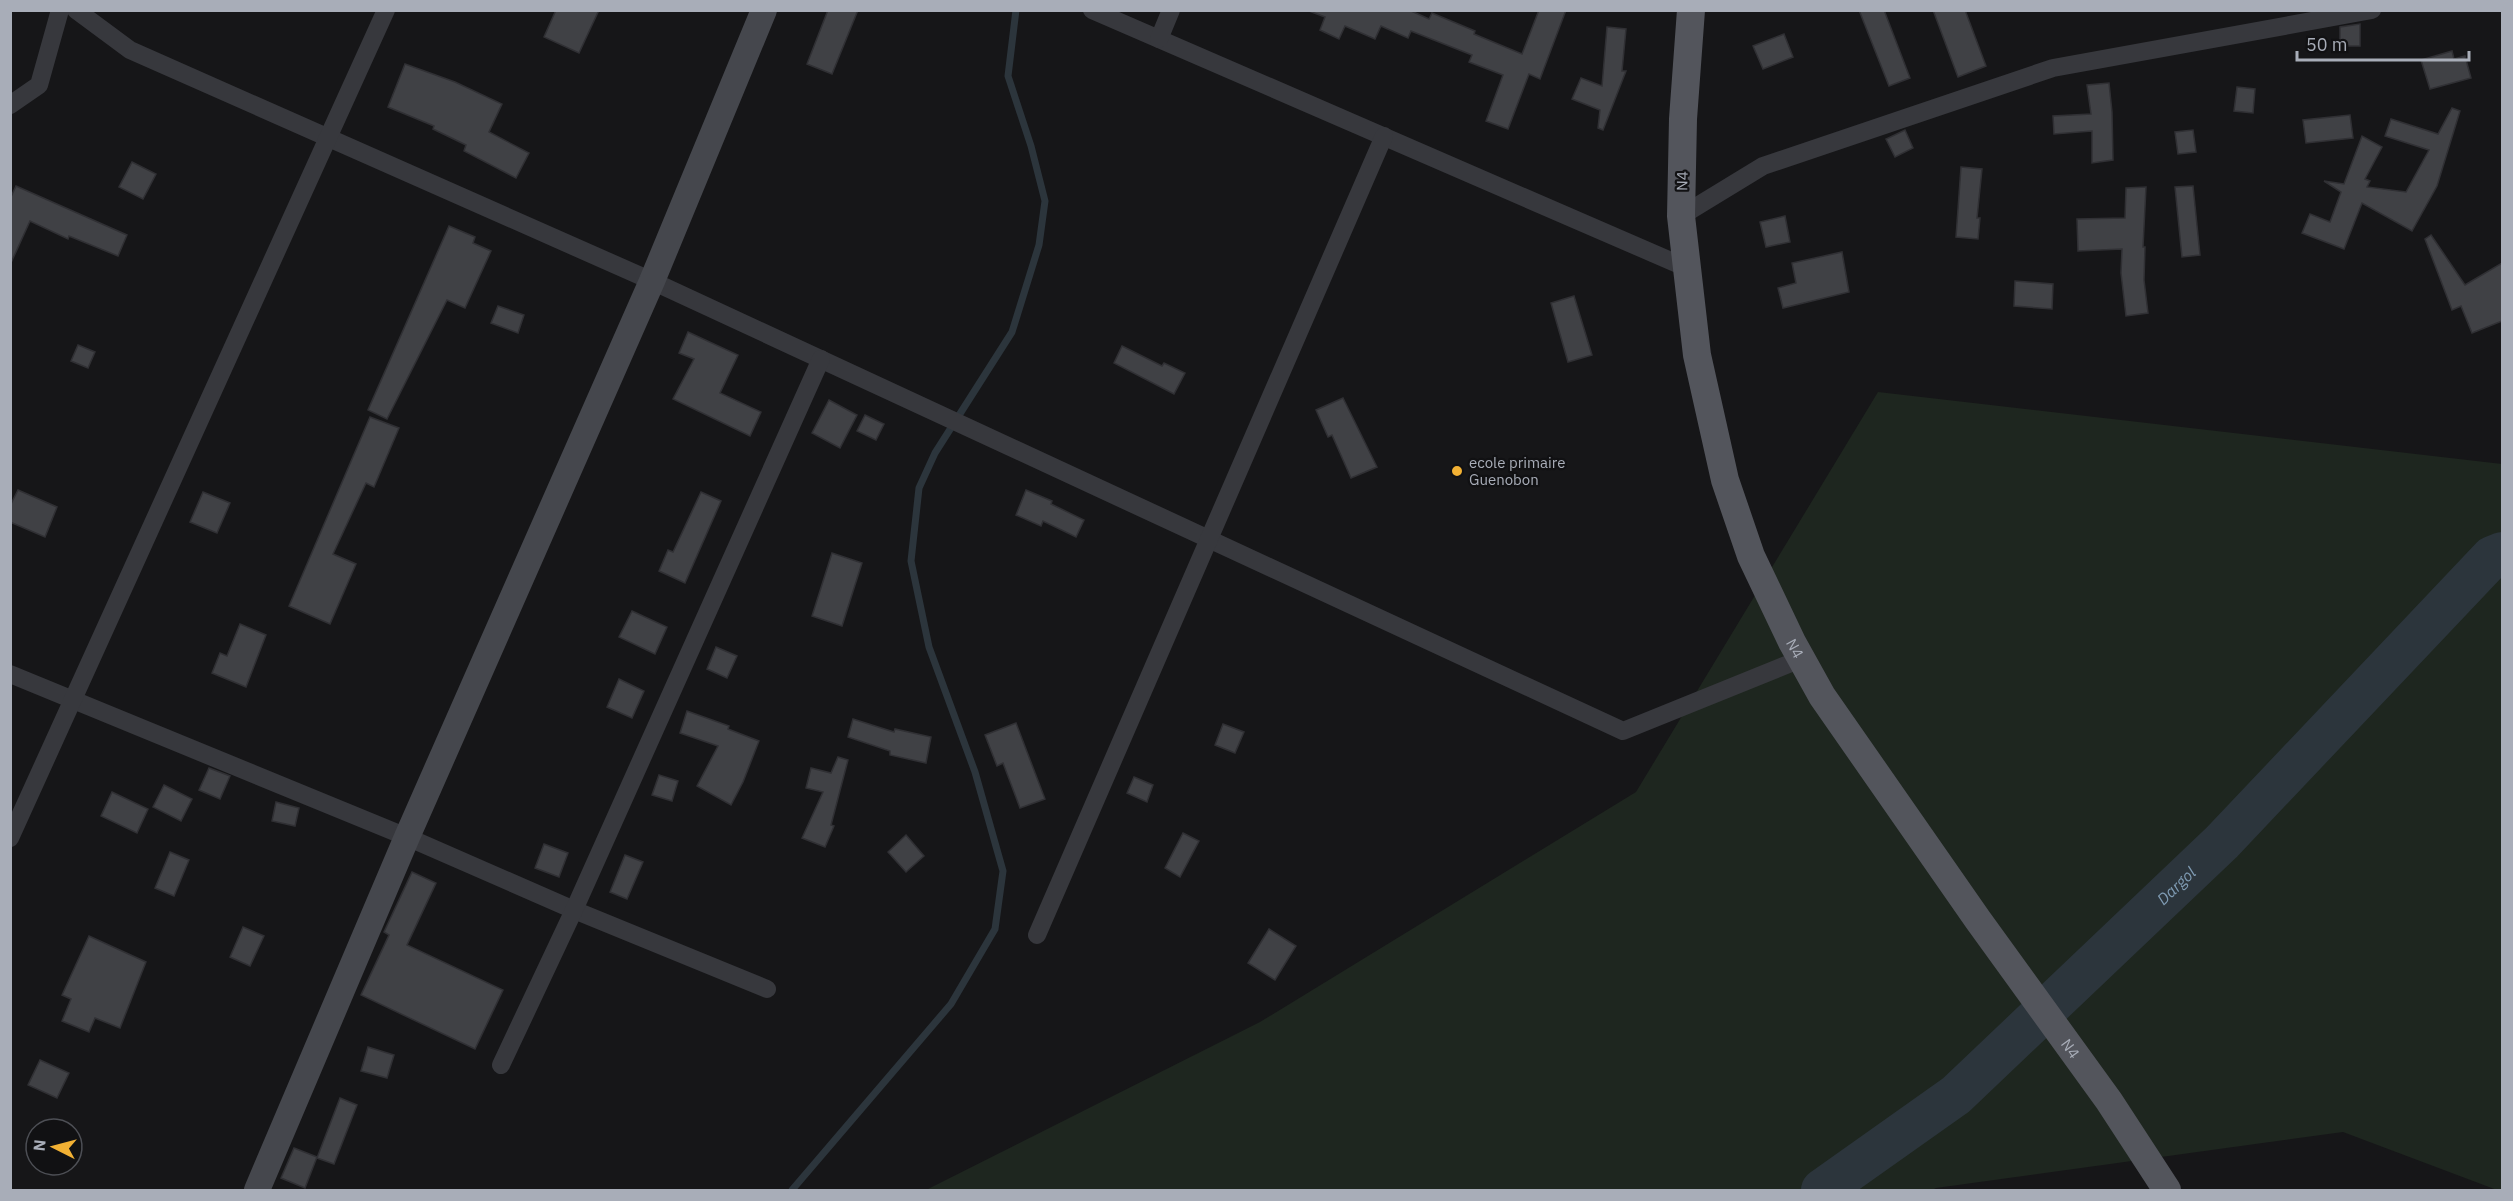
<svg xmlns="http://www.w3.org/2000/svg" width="2513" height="1201" viewBox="0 0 2513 1201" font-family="'IBM Plex Sans',sans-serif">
  <rect width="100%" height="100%" fill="#161618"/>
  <path fill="#1e261f" d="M 1878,392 L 2502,464 L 2502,1190 L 2497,1190 L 2343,1132 L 1936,1188 L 1932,1190 L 926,1190 L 1260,1022 L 1636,792 Z"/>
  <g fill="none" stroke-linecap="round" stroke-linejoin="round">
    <path stroke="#2c353c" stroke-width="7" d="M 792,1190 L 951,1004 L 995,929 L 1003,871 L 975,772 L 929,647 L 911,561 L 919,488 L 935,453 L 1012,332 L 1039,245 L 1045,201 L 1031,146 L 1008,76 L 1016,10"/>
    <path stroke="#2c353c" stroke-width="42" id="s1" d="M 1822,1190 L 1956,1095 L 2222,842 L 2492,557 L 2502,553"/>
  </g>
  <g fill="#404145" stroke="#303034" stroke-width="1.5">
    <path d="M 556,10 L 599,10 L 579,53 L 544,37 Z"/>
    <path d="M 828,10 L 858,10 L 832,74 L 807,64 Z"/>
    <path d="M 1409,10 L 1429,19 L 1432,13 L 1475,31 L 1474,34 L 1522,54 L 1539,10 L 1566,10 L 1540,79 L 1529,74 L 1508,129 L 1486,121 L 1503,75 L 1469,62 L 1472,55 L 1411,31 L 1408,38 L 1381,26 L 1375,39 L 1345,26 L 1339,39 L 1320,30 L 1325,17 L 1309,11 Z"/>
    <path d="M 1859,10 L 1884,10 L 1910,78 L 1889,86 Z"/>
    <path d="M 1933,10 L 1965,10 L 1986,66 L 1958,77 Z"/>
    <path d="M 2360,24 L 2360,46 L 2340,46 L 2340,27 Z"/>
    <path d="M 1607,27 L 1626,29 L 1622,71 L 1626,71 L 1603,130 L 1598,128 L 1600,110 L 1572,99 L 1581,78 L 1602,86 Z"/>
    <path d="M 1784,34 L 1793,57 L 1763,69 L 1753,46 Z"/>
    <path d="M 2452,51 L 2454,59 L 2465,56 L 2471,78 L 2430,89 L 2421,60 Z"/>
    <path d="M 405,64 L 455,82 L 502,104 L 489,132 L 529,153 L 516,178 L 464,151 L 466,145 L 433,129 L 434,126 L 388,107 Z"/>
    <path d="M 2109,83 L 2112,112 L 2113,160 L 2092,163 L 2092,131 L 2054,134 L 2053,116 L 2091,114 L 2087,85 Z"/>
    <path d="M 2237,87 L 2255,89 L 2253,113 L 2234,111 Z"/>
    <path d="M 2452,108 L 2460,111 L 2437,186 L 2412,231 L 2362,203 L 2344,249 L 2302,233 L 2310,214 L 2330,222 L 2341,192 L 2324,181 L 2344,184 L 2362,136 L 2382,147 L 2365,179 L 2370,181 L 2367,187 L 2406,192 L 2429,150 L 2385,136 L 2391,119 L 2438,134 Z"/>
    <path d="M 2350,115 L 2353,138 L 2306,143 L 2303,120 Z"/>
    <path d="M 1905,130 L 1913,148 L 1895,157 L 1886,139 Z"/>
    <path d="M 2193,130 L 2196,152 L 2178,154 L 2175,132 Z"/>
    <path d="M 132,162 L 156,174 L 143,199 L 119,187 Z"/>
    <path d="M 1961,167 L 1982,169 L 1977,218 L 1980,218 L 1978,239 L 1956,237 Z"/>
    <path d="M 16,186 L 127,235 L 118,256 L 69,236 L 68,239 L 30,221 L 10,265 L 10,199 Z"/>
    <path d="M 2193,186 L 2200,255 L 2182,257 L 2175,187 Z"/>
    <path d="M 2146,187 L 2143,247 L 2145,247 L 2144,280 L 2148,313 L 2126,316 L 2121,273 L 2122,249 L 2078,251 L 2077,219 L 2125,218 L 2126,188 Z"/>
    <path d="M 1785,216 L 1790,242 L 1766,247 L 1760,222 Z"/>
    <path d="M 449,226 L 475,237 L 473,243 L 491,251 L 465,308 L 447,300 L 387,419 L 368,410 Z"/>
    <path d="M 2431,235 L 2465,285 L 2502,263 L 2502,321 L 2472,333 L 2461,306 L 2452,310 L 2425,239 Z"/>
    <path d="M 1842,252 L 1849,292 L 1783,308 L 1778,288 L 1796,283 L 1792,263 Z"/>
    <path d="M 2015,281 L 2053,284 L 2052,309 L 2014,306 Z"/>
    <path d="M 1574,296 L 1592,355 L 1568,362 L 1551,303 Z"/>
    <path d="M 498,306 L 524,315 L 518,333 L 491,323 Z"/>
    <path d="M 688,332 L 738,355 L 720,393 L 761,412 L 750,436 L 673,399 L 694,359 L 679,353 Z"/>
    <path d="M 78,345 L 95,352 L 88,368 L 71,361 Z"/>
    <path d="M 1122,346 L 1162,366 L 1164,363 L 1185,373 L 1174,394 L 1114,363 Z"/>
    <path d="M 1343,398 L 1377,467 L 1351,478 L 1332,435 L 1328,437 L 1316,410 Z"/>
    <path d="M 829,400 L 857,415 L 840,448 L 812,433 Z"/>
    <path d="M 865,415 L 884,424 L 876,440 L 857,431 Z"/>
    <path d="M 370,417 L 399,428 L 374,487 L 366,483 L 333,554 L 356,564 L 330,624 L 289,606 Z"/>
    <path d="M 18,490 L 57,507 L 45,537 L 10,522 L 10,506 Z"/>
    <path d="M 1026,490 L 1052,501 L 1051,504 L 1084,520 L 1076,537 L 1043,521 L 1041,526 L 1016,515 Z"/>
    <path d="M 203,492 L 230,503 L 217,533 L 190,522 Z"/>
    <path d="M 701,492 L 721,501 L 685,583 L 659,571 L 668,550 L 673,552 Z"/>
    <path d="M 832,553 L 862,563 L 842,626 L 812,616 Z"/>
    <path d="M 632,611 L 667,627 L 655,654 L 619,637 Z"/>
    <path d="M 240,624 L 266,635 L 246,687 L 212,673 L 220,653 L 227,656 Z"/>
    <path d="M 716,647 L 737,656 L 727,678 L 707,669 Z"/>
    <path d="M 619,679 L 644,691 L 632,718 L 607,707 Z"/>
    <path d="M 687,711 L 729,726 L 728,729 L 759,741 L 743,782 L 731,805 L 697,786 L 718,746 L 680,733 Z"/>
    <path d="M 853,719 L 894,732 L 895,729 L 931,737 L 926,763 L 890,755 L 890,751 L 848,737 Z"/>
    <path d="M 1016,723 L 1045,799 L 1020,808 L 1003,763 L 997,766 L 985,735 Z"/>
    <path d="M 1223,724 L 1244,732 L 1235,753 L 1215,745 Z"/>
    <path d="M 838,757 L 848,760 L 831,825 L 834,826 L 825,847 L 802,838 L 823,792 L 806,788 L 811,768 L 831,773 Z"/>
    <path d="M 209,768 L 230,776 L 220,799 L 199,790 Z"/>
    <path d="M 659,775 L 678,781 L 672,801 L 652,795 Z"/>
    <path d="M 1134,777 L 1153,785 L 1147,802 L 1127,793 Z"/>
    <path d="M 164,785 L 192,799 L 181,821 L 153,807 Z"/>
    <path d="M 112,792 L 148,809 L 137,833 L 101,816 Z"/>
    <path d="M 276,802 L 299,808 L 295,826 L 272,821 Z"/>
    <path d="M 1183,833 L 1199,841 L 1180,877 L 1165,868 Z"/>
    <path d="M 906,835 L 924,856 L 906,872 L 888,852 Z"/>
    <path d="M 544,844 L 568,853 L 559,877 L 535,868 Z"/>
    <path d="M 170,852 L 189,860 L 174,896 L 155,888 Z"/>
    <path d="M 625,855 L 643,862 L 627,899 L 610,892 Z"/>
    <path d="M 412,872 L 436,883 L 407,945 L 503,990 L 475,1049 L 361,995 L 389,935 L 384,932 Z"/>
    <path d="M 243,927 L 264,936 L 250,966 L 230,957 Z"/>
    <path d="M 1269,929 L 1296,946 L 1275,980 L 1248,963 Z"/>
    <path d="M 89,936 L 146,962 L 120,1028 L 95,1018 L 89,1032 L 62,1021 L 71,999 L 62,995 Z"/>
    <path d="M 368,1047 L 394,1055 L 387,1078 L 361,1071 Z"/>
    <path d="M 40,1060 L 69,1073 L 57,1098 L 28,1085 Z"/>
    <path d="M 340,1098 L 357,1105 L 334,1164 L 317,1158 Z"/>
    <path d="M 294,1148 L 317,1157 L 305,1188 L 281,1178 Z"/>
  </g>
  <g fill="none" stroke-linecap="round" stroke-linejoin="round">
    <g stroke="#37383d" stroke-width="18">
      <path d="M 76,10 L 130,50 L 652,281 L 1623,731 L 1801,659"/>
      <path d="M 1092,10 L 1687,268"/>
      <path d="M 1159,39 L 1171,10"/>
      <path d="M 10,105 L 39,85 L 60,10"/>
      <path d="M 1681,216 L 1763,166 L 2053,68 L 2372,10"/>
      <path d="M 10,674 L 407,837 L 574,910 L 767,989"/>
      <path d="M 10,838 L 386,10"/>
      <path d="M 1037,935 L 1384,136"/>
      <path d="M 501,1065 L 574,910 L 821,359"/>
    </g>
    <path stroke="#45474d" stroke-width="26" d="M 257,1190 L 407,837 L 652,281 L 764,10"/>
    <path stroke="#53555c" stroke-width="28" id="s2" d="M 1691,10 L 1683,119 L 1681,216 L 1697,355 L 1725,480 L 1751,556 L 1792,642 L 1822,696 L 1978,920 L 2109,1101 L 2167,1190"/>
  </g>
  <circle fill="#f2b134" stroke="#111113" stroke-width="2" cx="1457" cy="471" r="6"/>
  <g text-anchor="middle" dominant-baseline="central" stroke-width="4.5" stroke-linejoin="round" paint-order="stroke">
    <g font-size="15" fill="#a8adb8" stroke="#111113">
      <text transform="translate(1682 181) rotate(-89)">N4</text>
      <text stroke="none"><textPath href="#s2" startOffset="657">N4</textPath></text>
      <text stroke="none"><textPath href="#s2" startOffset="1143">N4</textPath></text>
    </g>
    <g font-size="15" fill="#a8adb8" stroke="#111113" text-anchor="start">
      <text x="1469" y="462">ecole primaire<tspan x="1469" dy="17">Guenobon</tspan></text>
    </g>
    <g font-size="16" font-style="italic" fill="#7f9bb3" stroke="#111113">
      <text stroke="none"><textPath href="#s1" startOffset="468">Dargol</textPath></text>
    </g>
  </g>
  <rect width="2513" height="1201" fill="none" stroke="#a8adb8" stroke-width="24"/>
  <g transform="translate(54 1147) rotate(276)"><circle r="28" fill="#111113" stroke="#4d4f55" stroke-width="1.5"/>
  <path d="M0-4.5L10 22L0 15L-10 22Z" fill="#f2b134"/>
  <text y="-9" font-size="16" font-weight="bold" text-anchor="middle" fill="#a8adb8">N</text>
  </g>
  <path d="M2297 51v9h172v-9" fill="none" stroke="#a8adb8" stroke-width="3"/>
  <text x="2306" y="51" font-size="18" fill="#a8adb8" stroke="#111113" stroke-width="4.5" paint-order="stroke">50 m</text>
</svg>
